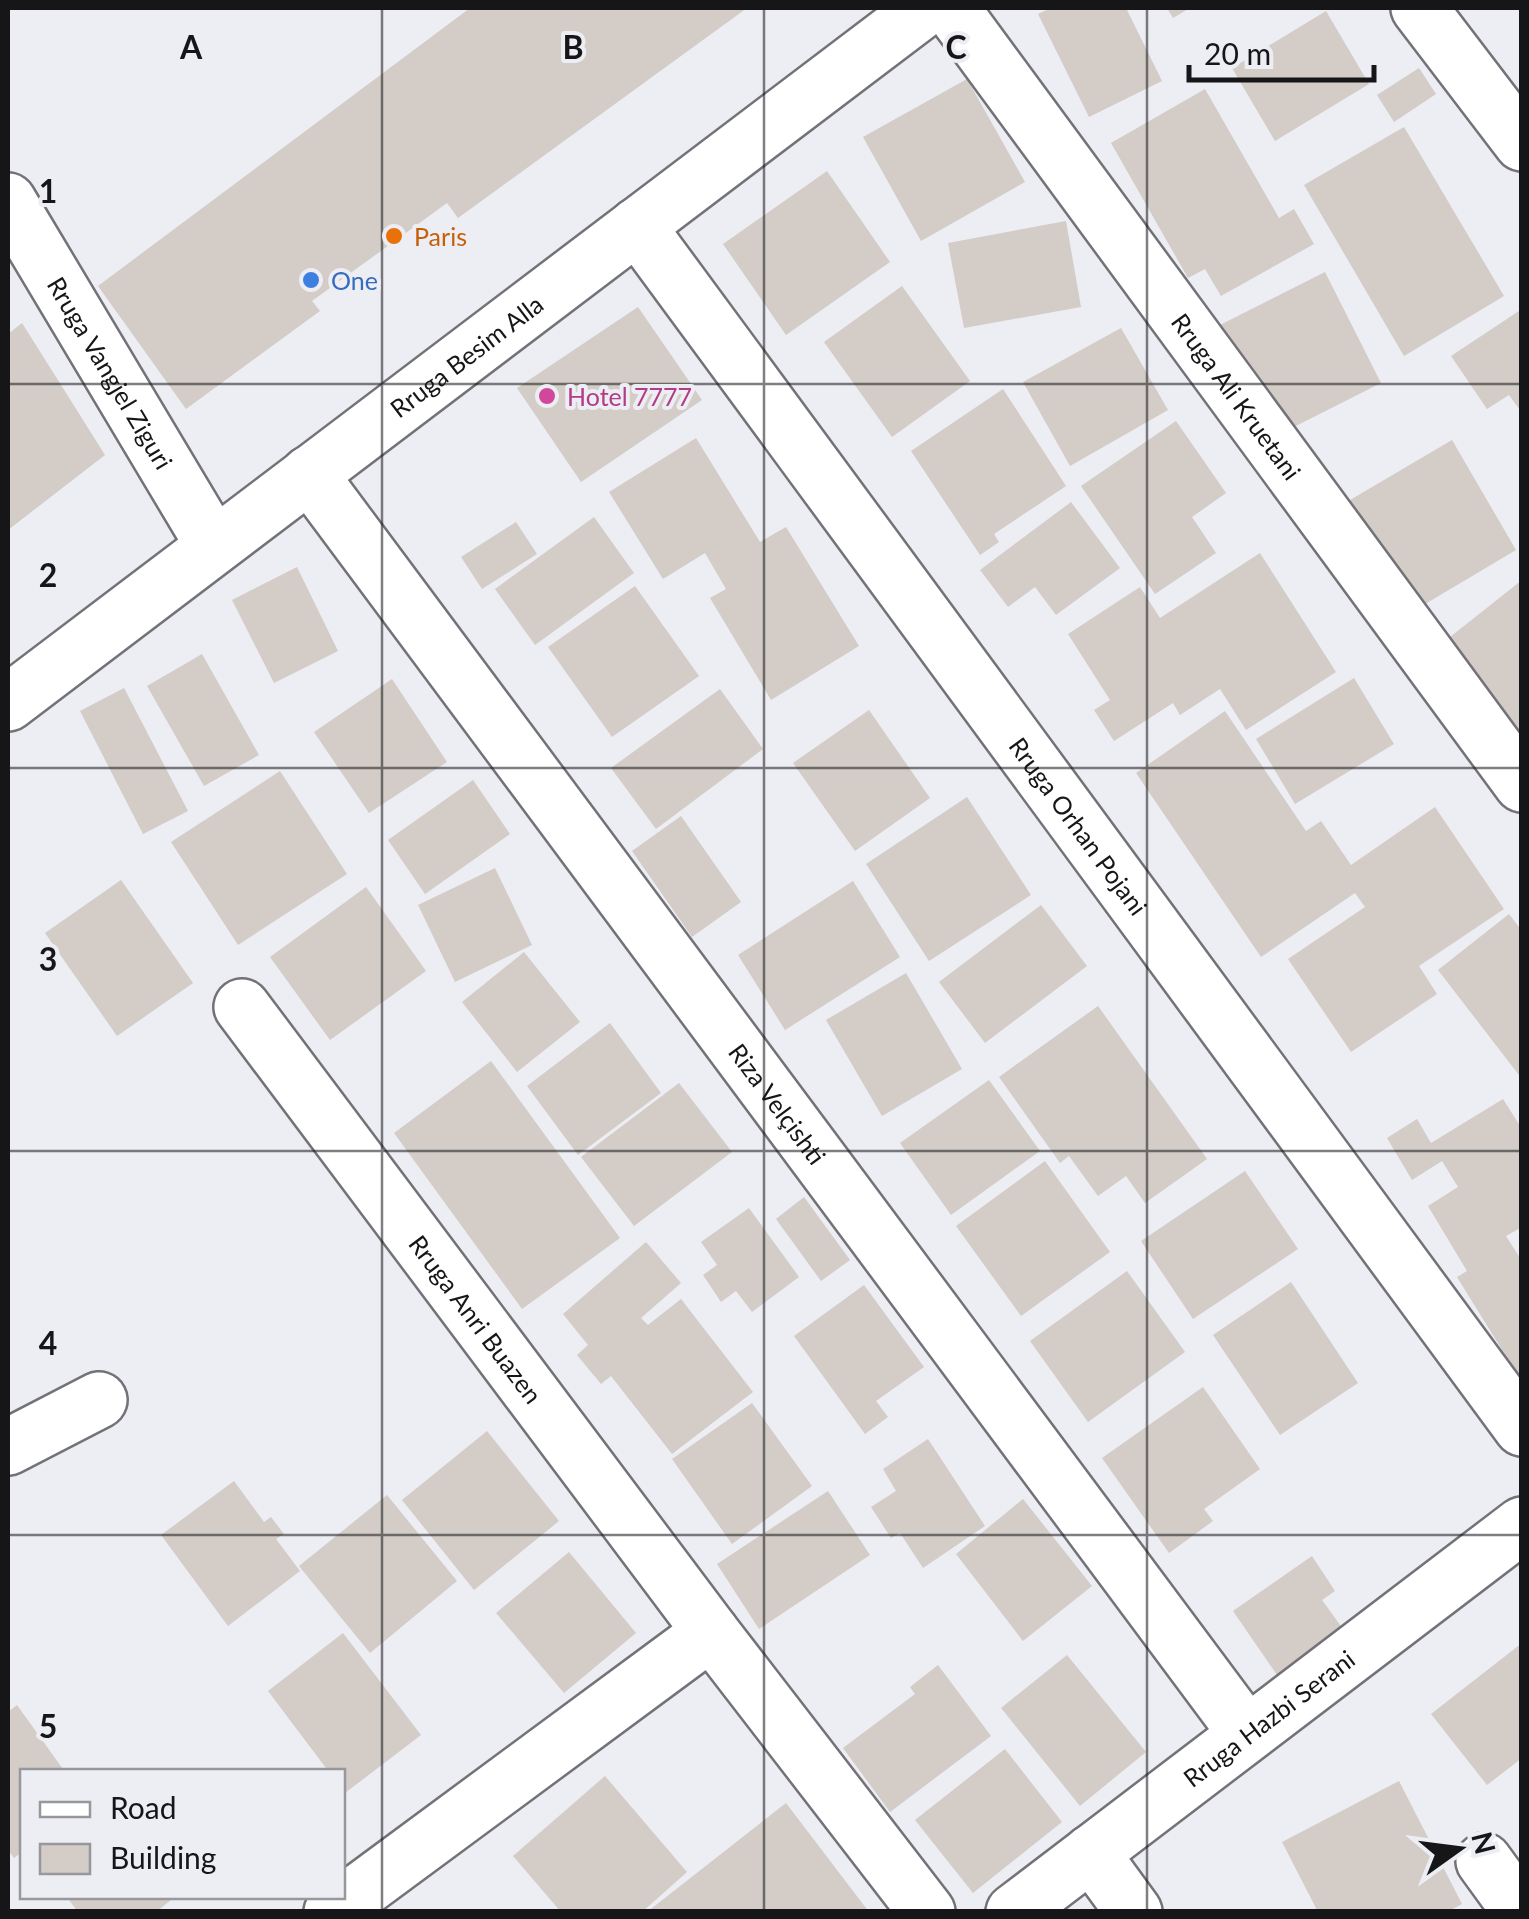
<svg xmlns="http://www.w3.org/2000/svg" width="1529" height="1919" viewBox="0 0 1529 1919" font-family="Lato,sans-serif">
  <rect width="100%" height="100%" fill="#ededf4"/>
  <g fill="#d3ccc7">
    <path d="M 470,8 L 747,8 L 458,218 L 447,203 L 312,301 L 320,311 L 186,409 L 98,286 Z"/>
    <path d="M 1051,8 L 1126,8 L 1162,81 L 1089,117 L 1038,14 Z"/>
    <path d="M 1167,8 L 1190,8 L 1173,18 Z"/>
    <path d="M 1326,11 L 1369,84 L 1275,141 L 1232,68 Z"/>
    <path d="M 1419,68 L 1436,94 L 1394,122 L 1377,95 Z"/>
    <path d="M 967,79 L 1025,182 L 921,241 L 863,137 Z"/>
    <path d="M 1205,89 L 1279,218 L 1294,209 L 1314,244 L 1221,296 L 1205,269 L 1188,278 L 1111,143 Z"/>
    <path d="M 1404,127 L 1504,296 L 1404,356 L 1304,185 Z"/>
    <path d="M 827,171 L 890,262 L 786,335 L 723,244 Z"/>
    <path d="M 1066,221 L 1081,307 L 964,328 L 948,243 Z"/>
    <path d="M 1325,272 L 1381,383 L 1274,437 L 1218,326 Z"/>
    <path d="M 902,286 L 970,381 L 892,437 L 824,342 Z"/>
    <path d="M 638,307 L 702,400 L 581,482 L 517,388 Z"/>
    <path d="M 1522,309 L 1522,413 L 1509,395 L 1487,409 L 1451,356 Z"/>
    <path d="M 22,323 L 105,455 L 8,530 L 8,334 Z"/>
    <path d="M 1121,328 L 1168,410 L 1070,466 L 1023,382 Z"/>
    <path d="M 1003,389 L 1066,486 L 994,534 L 999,542 L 980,555 L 911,451 Z"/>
    <path d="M 1176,421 L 1226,493 L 1192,517 L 1216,553 L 1155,594 L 1081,486 Z"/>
    <path d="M 696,438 L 760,542 L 786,527 L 859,646 L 771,700 L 710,598 L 726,589 L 705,553 L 663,579 L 609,492 Z"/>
    <path d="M 1452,440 L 1516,550 L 1410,613 L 1345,503 Z"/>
    <path d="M 1071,502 L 1120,568 L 1056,615 L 1035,587 L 1008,607 L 980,570 Z"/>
    <path d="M 594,517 L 634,573 L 535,645 L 495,589 Z"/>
    <path d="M 516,522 L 537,554 L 482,589 L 461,557 Z"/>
    <path d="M 1260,553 L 1336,672 L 1246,730 L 1220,689 L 1180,715 L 1173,703 L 1114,741 L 1094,710 L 1110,700 L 1068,634 L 1140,587 L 1160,618 Z"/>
    <path d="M 297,567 L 338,651 L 274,683 L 232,600 Z"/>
    <path d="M 1522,580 L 1522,728 L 1511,736 L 1440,645 Z"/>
    <path d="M 635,586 L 699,676 L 612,737 L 548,647 Z"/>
    <path d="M 202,654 L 259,755 L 204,786 L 147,686 Z"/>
    <path d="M 1354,678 L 1394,744 L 1295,804 L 1256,739 Z"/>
    <path d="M 392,679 L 447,762 L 369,813 L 314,732 Z"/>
    <path d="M 124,688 L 188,811 L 143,834 L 80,711 Z"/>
    <path d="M 720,689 L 763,749 L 656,829 L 611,768 Z"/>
    <path d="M 869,710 L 930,798 L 855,851 L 793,763 Z"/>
    <path d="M 1225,711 L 1306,831 L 1321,821 L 1351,865 L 1435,807 L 1504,909 L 1419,966 L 1437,994 L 1351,1052 L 1288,959 L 1365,907 L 1355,893 L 1261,957 L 1136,773 Z"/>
    <path d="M 280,771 L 347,874 L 238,945 L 171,842 Z"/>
    <path d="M 473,780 L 510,834 L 425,894 L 388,840 Z"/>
    <path d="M 967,797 L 1031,895 L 929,961 L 866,864 Z"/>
    <path d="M 681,816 L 741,902 L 692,937 L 632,851 Z"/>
    <path d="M 495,868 L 532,945 L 455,982 L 418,905 Z"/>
    <path d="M 121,880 L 193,983 L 117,1036 L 45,933 Z"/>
    <path d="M 853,881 L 900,957 L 785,1030 L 738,955 Z"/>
    <path d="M 366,887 L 426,971 L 330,1040 L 270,957 Z"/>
    <path d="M 1041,905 L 1087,966 L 985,1043 L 939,982 Z"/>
    <path d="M 1509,914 L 1522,931 L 1522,1079 L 1438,970 Z"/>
    <path d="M 524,952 L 580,1022 L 517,1072 L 462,1002 Z"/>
    <path d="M 906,973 L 962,1069 L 882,1116 L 826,1020 Z"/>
    <path d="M 1098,1006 L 1207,1159 L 1145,1203 L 1126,1176 L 1098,1196 L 1069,1156 L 1060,1163 L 999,1077 Z"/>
    <path d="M 610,1023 L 661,1093 L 578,1155 L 527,1086 Z"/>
    <path d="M 491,1061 L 620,1238 L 522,1309 L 394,1133 Z"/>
    <path d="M 989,1080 L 1040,1151 L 951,1215 L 900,1143 Z"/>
    <path d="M 679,1083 L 732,1152 L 634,1226 L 581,1157 Z"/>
    <path d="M 1503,1099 L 1522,1129 L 1522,1227 L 1506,1236 L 1522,1261 L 1522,1382 L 1457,1277 L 1467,1271 L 1428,1206 L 1458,1187 L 1442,1161 L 1412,1180 L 1387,1138 L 1417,1119 L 1431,1143 Z"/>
    <path d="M 1045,1161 L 1110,1252 L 1021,1316 L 956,1226 Z"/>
    <path d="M 1245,1171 L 1298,1249 L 1193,1319 L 1141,1241 Z"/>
    <path d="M 804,1197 L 850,1260 L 821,1281 L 776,1219 Z"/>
    <path d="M 749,1208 L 799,1277 L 752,1312 L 736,1291 L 721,1302 L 703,1275 L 717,1265 L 701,1242 Z"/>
    <path d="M 646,1242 L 681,1283 L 641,1318 L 648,1325 L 681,1299 L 753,1392 L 672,1454 L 611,1376 L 601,1384 L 577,1355 L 588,1345 L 563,1314 Z"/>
    <path d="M 1127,1271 L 1185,1352 L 1088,1422 L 1030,1341 Z"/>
    <path d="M 1291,1282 L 1358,1383 L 1280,1435 L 1213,1335 Z"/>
    <path d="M 864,1285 L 924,1367 L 876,1401 L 888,1417 L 865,1434 L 794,1336 Z"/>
    <path d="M 1203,1387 L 1260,1469 L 1204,1509 L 1213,1521 L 1169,1553 L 1102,1458 Z"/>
    <path d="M 752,1403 L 812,1486 L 732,1544 L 672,1459 Z"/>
    <path d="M 487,1431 L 559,1521 L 474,1590 L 402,1500 Z"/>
    <path d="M 928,1439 L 985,1526 L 923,1568 L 900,1533 L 891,1538 L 871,1507 L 896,1491 L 883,1469 Z"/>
    <path d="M 234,1481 L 264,1522 L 271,1517 L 284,1534 L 276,1539 L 300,1571 L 228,1626 L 161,1535 Z"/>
    <path d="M 828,1491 L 870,1555 L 759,1629 L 717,1564 Z"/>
    <path d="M 387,1495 L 457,1581 L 370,1653 L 299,1566 Z"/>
    <path d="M 1023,1499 L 1092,1586 L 1023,1641 L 956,1554 Z"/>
    <path d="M 569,1552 L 636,1633 L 564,1693 L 496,1613 Z"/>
    <path d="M 1312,1556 L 1335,1591 L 1322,1600 L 1343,1629 L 1277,1675 L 1233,1611 Z"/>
    <path d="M 343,1633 L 421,1735 L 345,1793 L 342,1772 L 329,1772 L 268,1691 Z"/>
    <path d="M 1522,1643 L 1522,1758 L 1487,1785 L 1431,1714 Z"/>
    <path d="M 1067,1655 L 1146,1752 L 1080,1806 L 1001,1708 Z"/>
    <path d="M 938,1665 L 991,1736 L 890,1812 L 843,1748 L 915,1694 L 910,1687 Z"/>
    <path d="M 17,1705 L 65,1772 L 22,1772 L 22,1852 L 14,1858 L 8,1850 L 8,1712 Z"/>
    <path d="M 1005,1749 L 1062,1822 L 973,1893 L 915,1820 Z"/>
    <path d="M 605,1776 L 687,1872 L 642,1912 L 561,1912 L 513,1856 Z"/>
    <path d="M 1399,1781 L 1462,1904 L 1447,1912 L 1318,1912 L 1282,1842 Z"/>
    <path d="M 786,1803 L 869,1912 L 647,1912 Z"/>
    <path d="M 66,1896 L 176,1896 L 156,1912 L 78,1912 Z"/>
  </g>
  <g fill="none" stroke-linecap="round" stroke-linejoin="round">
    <g stroke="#727278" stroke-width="60">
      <g id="minor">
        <path id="s1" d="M 951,8 L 1522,784"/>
        <path d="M 1419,8 L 1522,143"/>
        <path id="s2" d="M 8,201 L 214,546"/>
        <path id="s3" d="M 637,226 L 1522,1428"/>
        <path id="s4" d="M 309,474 L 1247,1734"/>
        <path id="s5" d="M 8,703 L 925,8"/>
        <path id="s6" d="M 242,1007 L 711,1632"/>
        <path d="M 8,1447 L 99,1400"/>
        <path d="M 1091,1853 L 1134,1912"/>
        <path d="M 1484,1861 L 1521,1912"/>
        <path d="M 332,1912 L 711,1632 L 927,1912"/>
        <path id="s7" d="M 1014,1912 L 1522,1525"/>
      </g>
    </g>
    <use href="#minor" stroke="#fff" stroke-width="55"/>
  </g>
  <path fill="none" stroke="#161619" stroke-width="2.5" stroke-opacity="0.55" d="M 382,8 L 382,1912M 764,8 L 764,1912M 1147,8 L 1147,1912M 8,384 L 1522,384M 8,768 L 1522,768M 8,1151 L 1522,1151M 8,1535 L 1522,1535"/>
  <circle fill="#e8710a" stroke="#ededf4" stroke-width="4" cx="394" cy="236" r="10"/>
  <circle fill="#3f7fe0" stroke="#ededf4" stroke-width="4" cx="311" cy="280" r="10"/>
  <circle fill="#d1479c" stroke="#ededf4" stroke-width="4" cx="547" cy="396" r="10"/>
  <g text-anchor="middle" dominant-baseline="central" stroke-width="8" stroke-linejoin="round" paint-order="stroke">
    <g font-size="25" fill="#c56008" stroke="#ededf4" text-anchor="start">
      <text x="414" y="236">Paris</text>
    </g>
    <g font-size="25" fill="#366cbe" stroke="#ededf4" text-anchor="start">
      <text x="331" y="280">One</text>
    </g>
    <g font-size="25" fill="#161619" stroke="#ededf4">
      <text stroke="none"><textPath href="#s5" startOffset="575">Rruga Besim Alla</textPath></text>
      <text stroke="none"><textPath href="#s2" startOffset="200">Rruga Vangjel Ziguri</textPath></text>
      <text stroke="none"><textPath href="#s1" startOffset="482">Rruga Ali Kruetani</textPath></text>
      <text stroke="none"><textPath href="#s3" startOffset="745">Rruga Orhan Pojani</textPath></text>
      <text stroke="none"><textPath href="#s4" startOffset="785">Riza Velçishti</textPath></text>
      <text stroke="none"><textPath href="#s6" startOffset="390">Rruga Anri Buazen</textPath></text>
      <text stroke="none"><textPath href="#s7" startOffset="320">Rruga Hazbi Serani</textPath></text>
    </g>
    <g font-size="25" fill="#b23c85" stroke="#ededf4" text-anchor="start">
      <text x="567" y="396">Hotel 7777</text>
    </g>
  </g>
  <g font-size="32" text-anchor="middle" font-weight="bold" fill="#161619" stroke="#ededf4" stroke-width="8" stroke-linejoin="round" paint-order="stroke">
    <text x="191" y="59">A</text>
    <text x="573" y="59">B</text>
    <text x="956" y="59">C</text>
    <text x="48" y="203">1</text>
    <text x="48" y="587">2</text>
    <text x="48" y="971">3</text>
    <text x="48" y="1355">4</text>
    <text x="48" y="1738">5</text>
  </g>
  <rect width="1529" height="1919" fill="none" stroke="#161619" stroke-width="20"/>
  <rect x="20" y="1769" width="325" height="130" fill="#ededf4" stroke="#97979c" stroke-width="2.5"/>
  <rect x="40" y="1802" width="50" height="15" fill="#ffffff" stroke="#97979c" stroke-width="2.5"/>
  <text x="110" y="1819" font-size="30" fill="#161619">Road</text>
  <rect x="40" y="1844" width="50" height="30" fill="#d3ccc7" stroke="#97979c" stroke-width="2.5"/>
  <text x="110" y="1869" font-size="30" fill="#161619">Building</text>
  <g transform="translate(1459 1849) rotate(76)" stroke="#ededf4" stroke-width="8" paint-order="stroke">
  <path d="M0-8L18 38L0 25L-18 38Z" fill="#161619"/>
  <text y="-15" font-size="28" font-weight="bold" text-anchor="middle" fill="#161619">N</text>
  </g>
  <path d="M1189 65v15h185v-15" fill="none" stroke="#161619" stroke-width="5"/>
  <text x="1204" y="65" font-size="30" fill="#161619" stroke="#ededf4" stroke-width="8" paint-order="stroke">20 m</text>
</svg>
